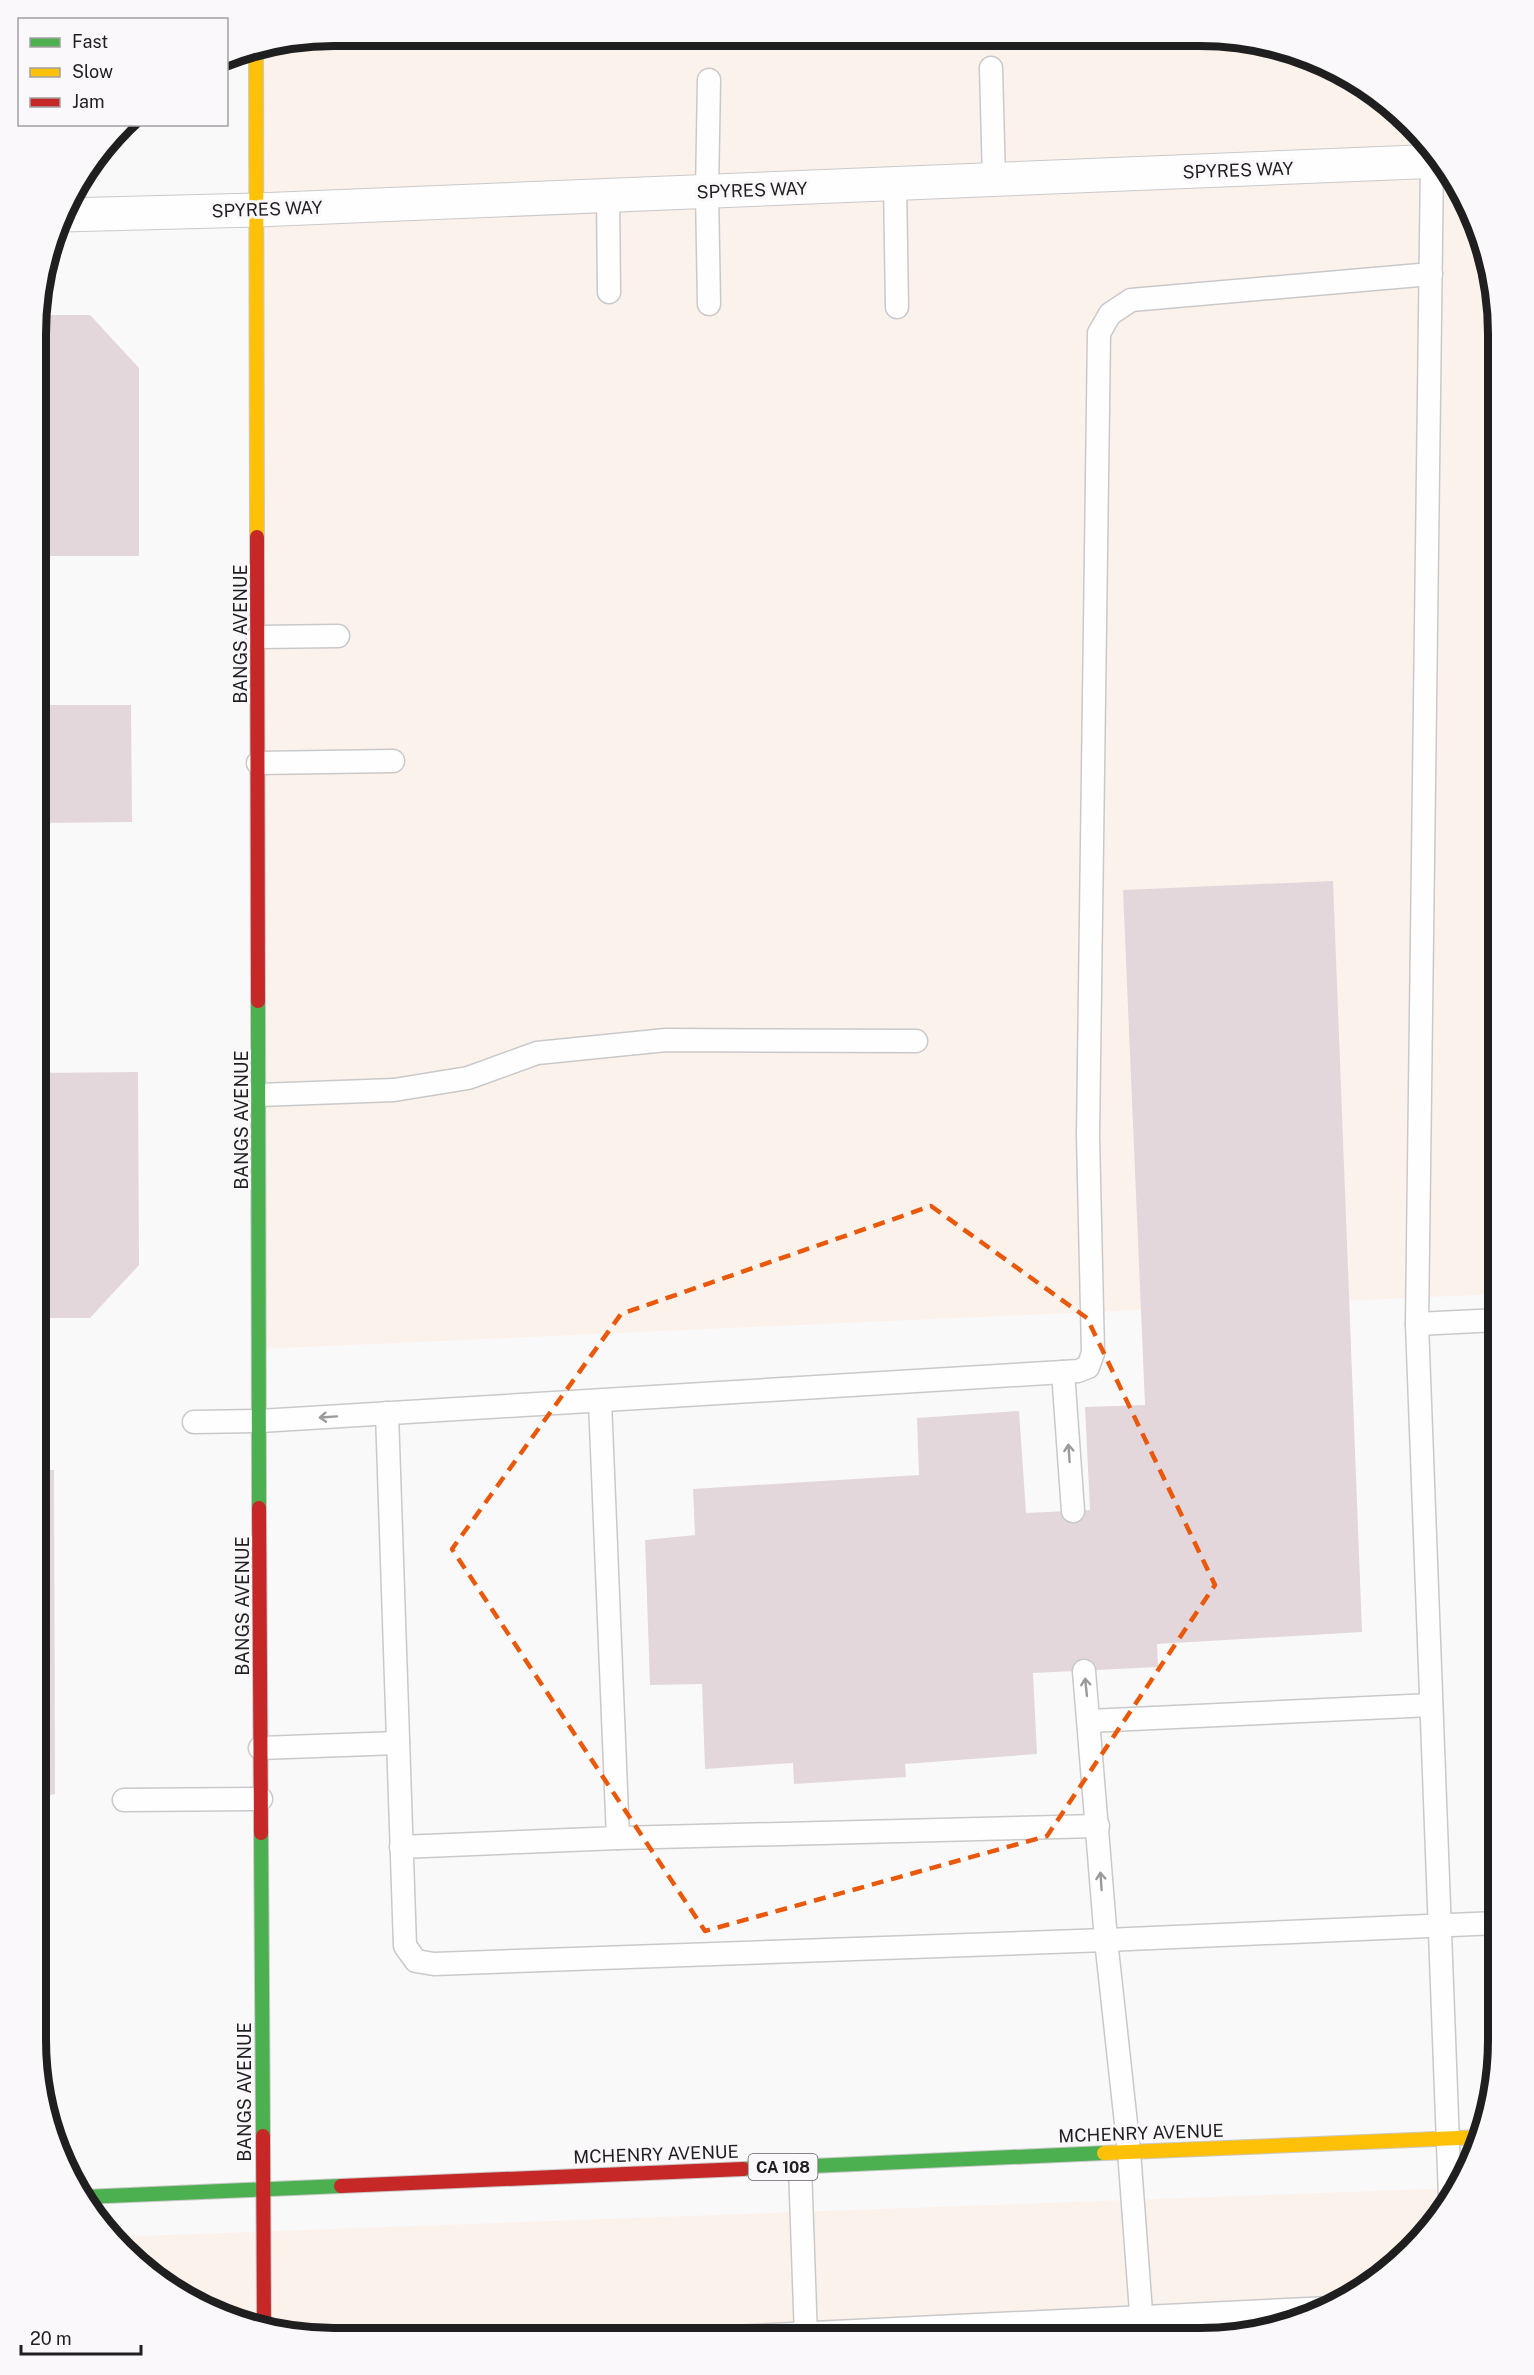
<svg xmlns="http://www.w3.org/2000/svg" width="1534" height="2375" viewBox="0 0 1534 2375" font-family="'Public Sans',sans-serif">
  <rect width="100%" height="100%" fill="#faf9fa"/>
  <g fill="#fcf2ec">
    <path d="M 335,36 L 1239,39 L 1314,59 L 1381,98 L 1436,153 L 1475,220 L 1498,335 L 1498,1294 L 260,1349 L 257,51 Z"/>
    <path d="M 1454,2188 L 1436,2222 L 1381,2277 L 1314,2316 L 1200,2339 L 296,2336 L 221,2316 L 153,2277 L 113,2237 Z"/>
  </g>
  <g fill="#e3d7dc">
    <path d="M 463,36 L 621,37 L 621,43 L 463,44 Z"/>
    <path d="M 38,315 L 90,315 L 139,368 L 139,556 L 38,556 Z"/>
    <path d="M 38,705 L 131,705 L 132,822 L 38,823 Z"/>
    <path d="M 1333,881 L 1362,1632 L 1157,1644 L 1158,1667 L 1033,1673 L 1037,1754 L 905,1764 L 906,1777 L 794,1784 L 793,1763 L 705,1769 L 702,1684 L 650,1685 L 645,1540 L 695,1535 L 693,1489 L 919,1475 L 917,1418 L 1019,1411 L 1026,1513 L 1090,1510 L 1085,1407 L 1145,1405 L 1123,890 Z"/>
    <path d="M 138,1072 L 139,1265 L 90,1318 L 37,1318 L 37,1073 Z"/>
    <path d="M 37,1470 L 54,1470 L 55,1794 L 36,1799 Z"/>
  </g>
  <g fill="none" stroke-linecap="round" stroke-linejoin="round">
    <g stroke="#cac9ca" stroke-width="25">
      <g id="lane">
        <path d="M 991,68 L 994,180"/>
        <path d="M 1432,162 L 1417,1324 L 1498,1320"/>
        <path d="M 895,184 L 897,307"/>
        <path d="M 608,196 L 609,292"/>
        <path d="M 709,304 L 707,191 L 709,80"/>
        <path d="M 258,637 L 338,636"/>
        <path d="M 258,763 L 393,761"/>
        <path d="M 259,1095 L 394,1090 L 468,1078 L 537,1053 L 666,1040 L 916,1041"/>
        <path d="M 1417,1324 L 1450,2197"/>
        <path d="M 1063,1372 L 1073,1511"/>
        <path d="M 387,1413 L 405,1946 L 416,1961 L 434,1964 L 1106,1940 L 1084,1671"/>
        <path d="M 194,1422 L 260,1421 L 1063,1372 L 1078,1371 L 1088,1367 L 1093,1353 L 1088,1136 L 1099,333 L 1110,314 L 1131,300 L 1431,274"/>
        <path d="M 1089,1721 L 1431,1705"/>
        <path d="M 260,1748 L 398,1743"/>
        <path d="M 124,1800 L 261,1799"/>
        <path d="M 618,1838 L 1098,1826"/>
        <path d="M 401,1847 L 618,1838 L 600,1401"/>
        <path d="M 800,2166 L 806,2338"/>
        <path d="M 712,2338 L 1329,2308"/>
        <path d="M 1143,2339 L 1129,2151 L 1106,1940 L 1497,1923"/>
      </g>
    </g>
    <g stroke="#cac9ca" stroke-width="35">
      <path id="street" d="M 63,215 L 257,210 L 1441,161"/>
    </g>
    <g stroke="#cac9ca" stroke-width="16">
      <g id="fast">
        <path d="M 258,1001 L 259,1508"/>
        <path d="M 261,1833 L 263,2136"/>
        <path d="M 743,2169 L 1104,2153"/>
        <path d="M 83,2197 L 341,2186"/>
      </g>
    </g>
    <g stroke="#cac9ca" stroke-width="16">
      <g id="slow">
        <path d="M 256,52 L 257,537"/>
        <path d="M 1104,2153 L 1482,2137"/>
      </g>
    </g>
    <g stroke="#cac9ca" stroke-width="16">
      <g id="jam">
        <path d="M 257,537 L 258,1001"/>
        <path d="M 259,1508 L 261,1833"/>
        <path d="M 263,2136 L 264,2328"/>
        <path d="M 341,2186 L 743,2169"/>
      </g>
    </g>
    <use href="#lane" stroke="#fefefe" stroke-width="22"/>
    <use href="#street" stroke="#fefefe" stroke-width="33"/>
    <use href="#fast" stroke="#4caf50" stroke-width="14"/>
    <use href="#slow" stroke="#ffc107" stroke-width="14"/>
    <use href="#jam" stroke="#c62828" stroke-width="14"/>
  </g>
  <defs><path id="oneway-shaft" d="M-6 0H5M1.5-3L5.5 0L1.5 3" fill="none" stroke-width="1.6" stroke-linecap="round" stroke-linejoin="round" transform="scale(1.5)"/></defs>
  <g stroke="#9a9a9a">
    <use href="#oneway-shaft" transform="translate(328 1417) rotate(176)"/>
    <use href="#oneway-shaft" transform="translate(1069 1453) rotate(-94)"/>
    <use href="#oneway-shaft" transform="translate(1086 1687) rotate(-96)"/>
    <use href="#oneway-shaft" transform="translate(1101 1881) rotate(-94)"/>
  </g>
  <path fill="none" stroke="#e8590c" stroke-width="4.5" stroke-dasharray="12 8" stroke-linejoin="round" d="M 931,1206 L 1087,1318 L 1215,1585 L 1047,1836 L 705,1931 L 452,1549 L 621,1314 Z"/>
  <g text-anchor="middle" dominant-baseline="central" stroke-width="6" stroke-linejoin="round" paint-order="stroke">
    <rect fill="#fbf8fb" stroke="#626062" stroke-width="1.5" x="748.5" y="2154" width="69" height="26" rx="4.5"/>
    <g font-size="16" font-weight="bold" fill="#201f20">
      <text x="783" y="2167">CA 108</text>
    </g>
    <g font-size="18" fill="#201f20" stroke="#fbf8fb">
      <text transform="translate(1238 170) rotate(-2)">SPYRES WAY</text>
      <text transform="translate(752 190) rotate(-2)">SPYRES WAY</text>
      <text transform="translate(267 209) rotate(-2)">SPYRES WAY</text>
      <text transform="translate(240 634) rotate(-90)">BANGS AVENUE</text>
      <text transform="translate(241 1120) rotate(-90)">BANGS AVENUE</text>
      <text transform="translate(242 1606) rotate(-90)">BANGS AVENUE</text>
      <text transform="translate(244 2092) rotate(-90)">BANGS AVENUE</text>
      <text transform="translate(1141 2133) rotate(-2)">MCHENRY AVENUE</text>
      <text transform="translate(656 2154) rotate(-2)">MCHENRY AVENUE</text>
    </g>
  </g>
  <path d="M0 0H1534V2375H0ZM334 46H1200A288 288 0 0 1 1488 334V2040A288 288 0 0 1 1200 2328H334A288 288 0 0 1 46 2040V334A288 288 0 0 1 334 46Z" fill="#fbf8fb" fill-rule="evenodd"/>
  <path fill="none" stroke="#201f20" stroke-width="8" d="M334 46H1200A288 288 0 0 1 1488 334V2040A288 288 0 0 1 1200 2328H334A288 288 0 0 1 46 2040V334A288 288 0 0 1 334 46Z"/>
  <rect x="18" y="18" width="210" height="108" fill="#fbf8fb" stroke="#a3a1a3" stroke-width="1.5"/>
  <rect x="30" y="38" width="30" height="9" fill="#4caf50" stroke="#a3a1a3" stroke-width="1.5"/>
  <text x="72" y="48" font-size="18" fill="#201f20">Fast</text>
  <rect x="30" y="68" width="30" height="9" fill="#ffc107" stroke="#a3a1a3" stroke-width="1.5"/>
  <text x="72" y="78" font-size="18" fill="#201f20">Slow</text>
  <rect x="30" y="98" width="30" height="9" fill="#c62828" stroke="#a3a1a3" stroke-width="1.5"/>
  <text x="72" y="108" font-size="18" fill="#201f20">Jam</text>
  <path d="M21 2345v9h120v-9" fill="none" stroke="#201f20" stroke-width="3"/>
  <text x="30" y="2345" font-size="18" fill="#201f20" stroke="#fbf8fb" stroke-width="4.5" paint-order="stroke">20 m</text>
</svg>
